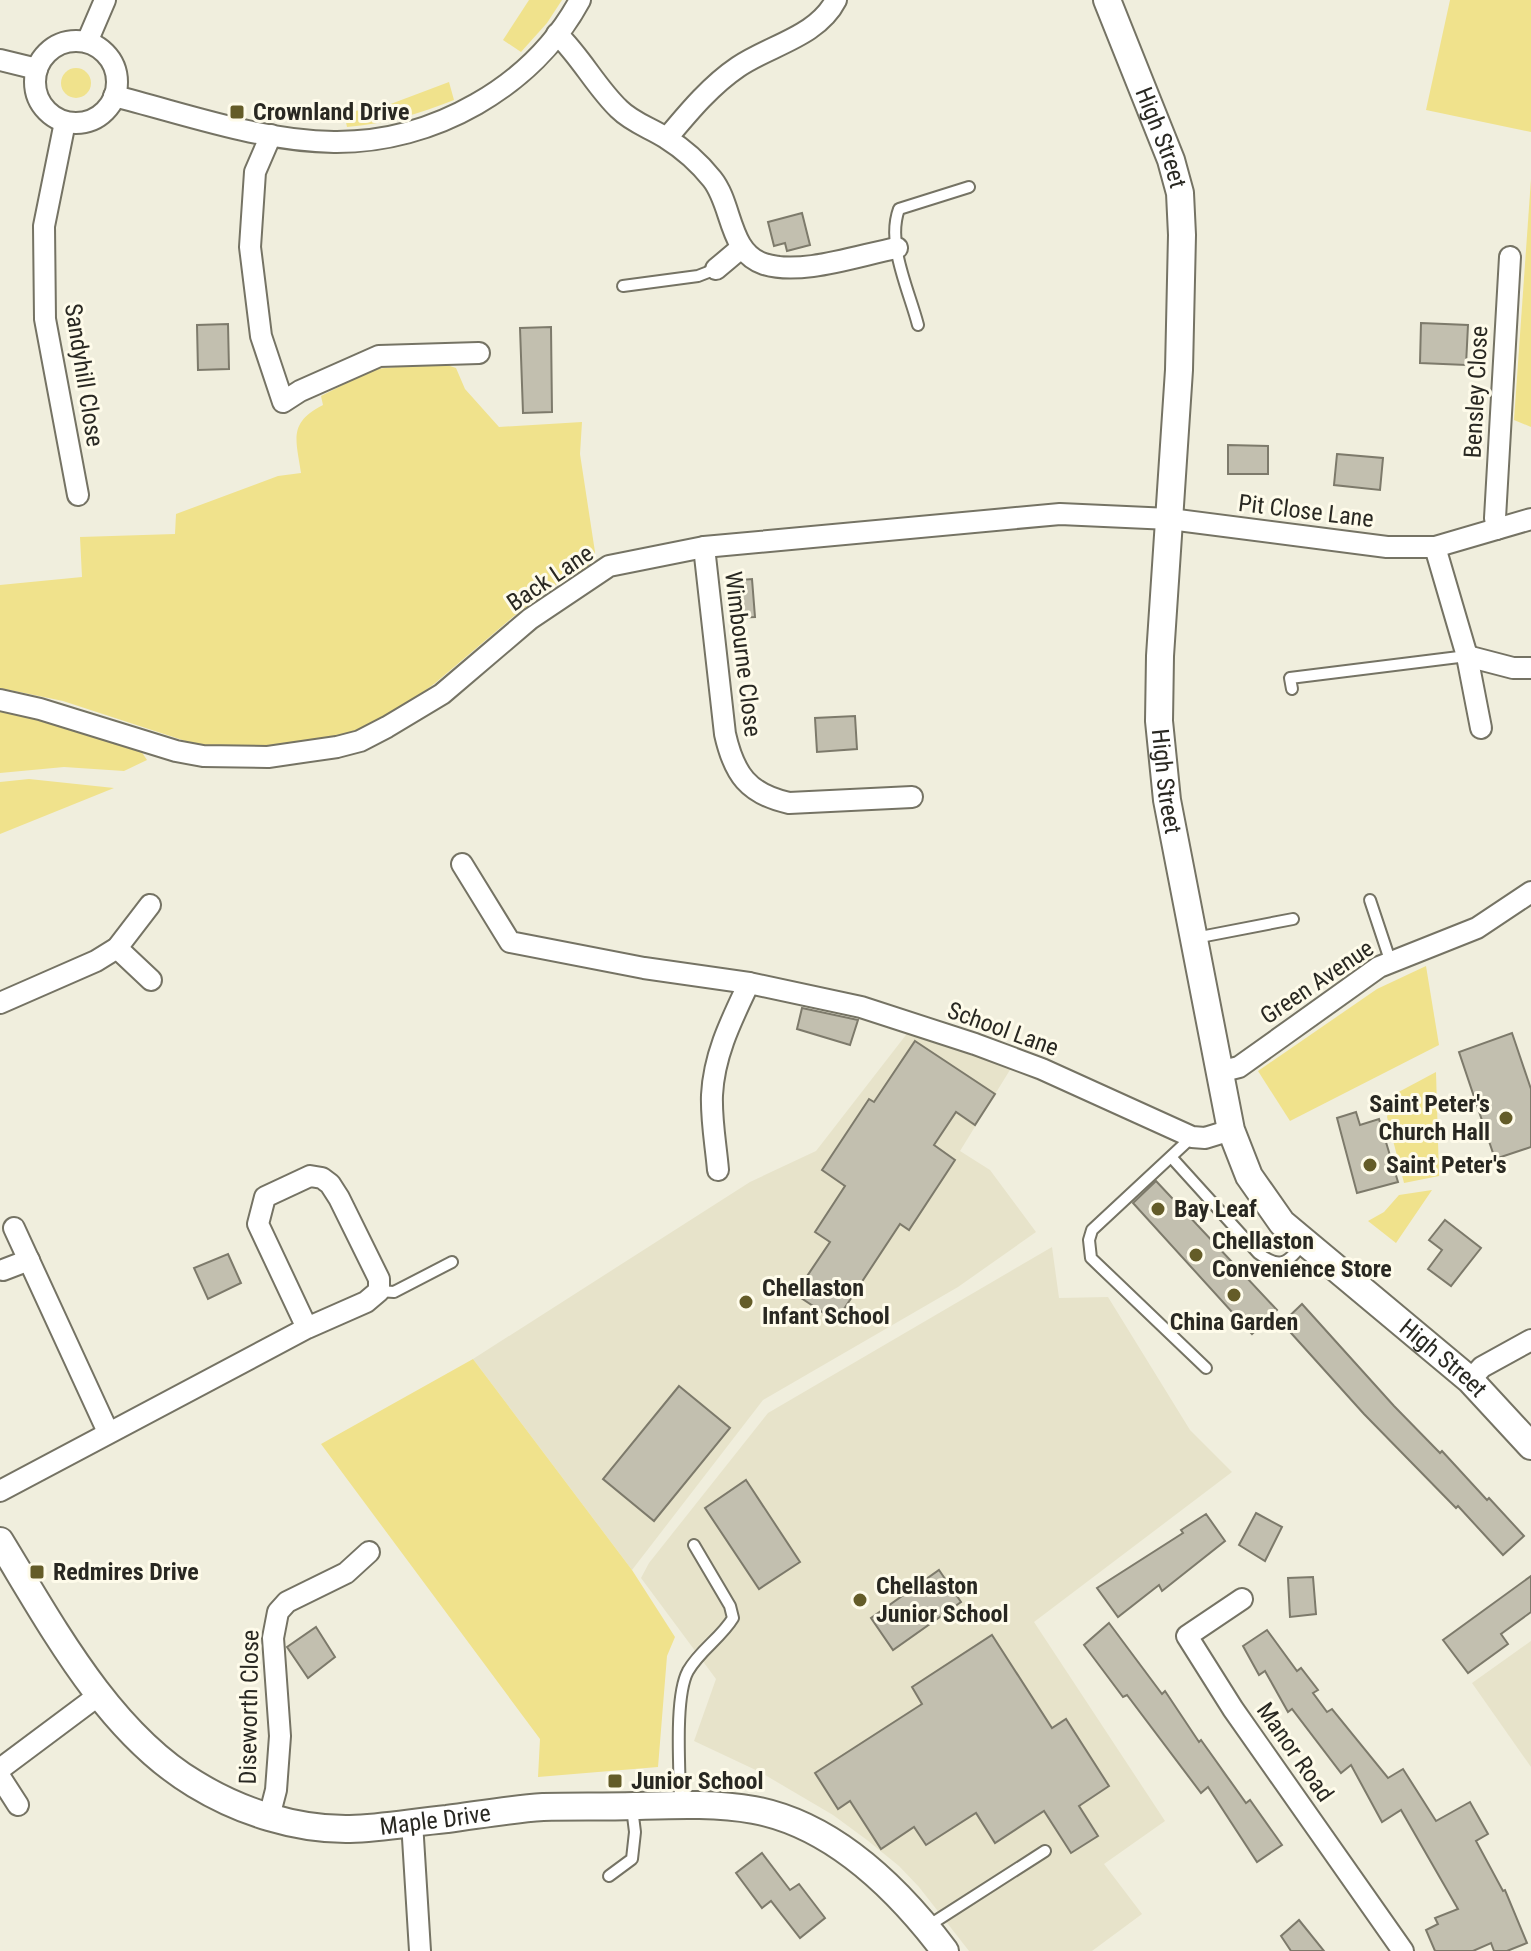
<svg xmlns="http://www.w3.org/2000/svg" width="1531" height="1951" viewBox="0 0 1531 1951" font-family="'Roboto Condensed',sans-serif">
  <rect width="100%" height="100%" fill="#f0eedd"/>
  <g fill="#e7e3ca">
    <path d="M 909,1031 L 1013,1065 L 960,1151 L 990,1170 L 1036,1232 L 958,1287 L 763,1400 L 632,1570 L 473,1359 L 750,1182 L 816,1151 Z"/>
    <path d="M 1052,1247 L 1059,1298 L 1108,1297 L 1190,1430 L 1232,1472 L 1034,1622 L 1165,1821 L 1104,1864 L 1142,1914 L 1092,1951 L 969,1951 L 919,1887 L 899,1866 L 867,1840 L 833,1815 L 760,1772 L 694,1741 L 716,1679 L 641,1578 L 649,1563 L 768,1413 Z"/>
    <path d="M 1531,1641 L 1531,1767 L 1472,1683 Z"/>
  </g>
  <g fill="#f0e28c">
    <path d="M 529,0 L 562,0 L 547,23 L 521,52 L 503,40 Z"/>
    <path d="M 1450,0 L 1531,0 L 1531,132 L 1426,110 Z"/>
    <circle cx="76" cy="83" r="15"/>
    <path d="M 449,82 L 454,100 C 419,114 384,124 347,127 L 344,113 L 388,105 Z"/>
    <path d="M 1531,179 L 1531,427 L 1514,420 Z"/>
    <path d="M 441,363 L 456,368 L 465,389 L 499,427 L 582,422 L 580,454 L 595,552 L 587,568 L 564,579 L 514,616 L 434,684 L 381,722 L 331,738 L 264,747 L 210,749 L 63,701 L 0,688 L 0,585 L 82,577 L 80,537 L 175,534 L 176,514 L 278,476 L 301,473 C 296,439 288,423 323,405 L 321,396 L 374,369 Z"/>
    <path d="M 0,706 L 137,745 L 147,760 L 124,771 L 64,767 L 0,773 Z"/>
    <path d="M 29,779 L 114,788 L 0,834 L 0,782 Z"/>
    <path d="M 1426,966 L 1439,1045 L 1290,1121 L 1258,1071 L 1377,989 Z"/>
    <path d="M 1436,1072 L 1439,1176 L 1404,1183 L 1387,1117 L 1393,1095 Z"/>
    <path d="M 1432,1190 L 1396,1243 L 1368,1221 L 1384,1212 L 1399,1195 Z"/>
    <path d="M 473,1359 L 632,1570 L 675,1637 L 667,1656 L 658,1767 L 538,1777 L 540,1739 L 321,1444 Z"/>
  </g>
  <g fill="#c2bfaf" stroke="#7d7a6b" stroke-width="2">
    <path d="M 802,213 L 810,245 L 787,251 L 785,243 L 774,246 L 768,222 Z"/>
    <path d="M 1421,323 L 1468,325 L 1466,365 L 1420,363 Z"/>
    <path d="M 228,324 L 229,369 L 198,370 L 197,325 Z"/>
    <path d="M 551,327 L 552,412 L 523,413 L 520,328 Z"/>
    <path d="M 1228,445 L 1268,446 L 1268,474 L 1228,474 Z"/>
    <path d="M 1337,454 L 1383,458 L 1380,490 L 1334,485 Z"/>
    <path d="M 752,579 L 755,617 L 732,618 L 729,581 Z"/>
    <path d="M 855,716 L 857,749 L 817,752 L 815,718 Z"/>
    <path d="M 802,1008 L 858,1020 L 850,1045 L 797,1029 Z"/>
    <path d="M 1512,1033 L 1531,1089 L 1531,1147 L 1495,1159 L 1459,1052 Z"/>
    <path d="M 915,1041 L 995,1094 L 975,1125 L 956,1112 L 934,1145 L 955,1160 L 909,1230 L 900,1224 L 836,1321 L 795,1294 L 830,1242 L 815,1232 L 845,1186 L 822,1170 L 869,1099 L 874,1102 Z"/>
    <path d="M 1356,1112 L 1360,1125 L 1379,1119 L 1398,1182 L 1357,1193 L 1337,1118 Z"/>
    <path d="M 1156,1181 L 1277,1310 L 1252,1334 L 1133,1203 Z"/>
    <path d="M 1445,1220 L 1481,1248 L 1451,1286 L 1428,1269 L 1442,1250 L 1429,1240 Z"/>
    <path d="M 228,1254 L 241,1283 L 208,1299 L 194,1268 Z"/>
    <path d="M 1302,1304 L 1394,1406 L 1440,1453 L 1442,1451 L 1487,1500 L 1489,1498 L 1524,1536 L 1503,1555 L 1458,1506 L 1456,1508 L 1364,1414 L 1282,1323 Z"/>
    <path d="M 679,1386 L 730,1428 L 654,1521 L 603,1479 Z"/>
    <path d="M 746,1480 L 800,1562 L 759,1589 L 705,1508 Z"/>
    <path d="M 1256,1513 L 1282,1527 L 1265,1561 L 1239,1545 Z"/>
    <path d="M 1206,1514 L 1225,1541 L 1162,1591 L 1159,1585 L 1118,1617 L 1097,1588 L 1183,1533 L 1181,1530 Z"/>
    <path d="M 939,1570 L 961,1602 L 893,1650 L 871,1618 Z"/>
    <path d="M 1531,1576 L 1531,1612 L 1501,1634 L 1508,1644 L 1468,1673 L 1443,1640 Z"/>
    <path d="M 1313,1577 L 1316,1614 L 1290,1617 L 1288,1578 Z"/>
    <path d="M 1109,1623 L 1162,1694 L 1165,1691 L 1199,1742 L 1201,1740 L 1246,1803 L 1250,1800 L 1282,1845 L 1257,1862 L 1208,1787 L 1201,1793 L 1127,1695 L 1123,1697 L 1084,1645 Z"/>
    <path d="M 316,1627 L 335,1657 L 308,1678 L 287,1647 Z"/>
    <path d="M 1267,1630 L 1297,1671 L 1301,1668 L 1318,1690 L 1313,1693 L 1327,1712 L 1332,1709 L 1388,1778 L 1403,1769 L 1436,1821 L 1470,1802 L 1488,1834 L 1476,1841 L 1503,1891 L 1505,1890 L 1527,1943 L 1507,1951 L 1494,1951 L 1491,1943 L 1473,1951 L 1435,1951 L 1426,1930 L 1438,1924 L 1435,1918 L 1458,1909 L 1401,1810 L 1382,1822 L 1351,1765 L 1341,1773 L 1292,1709 L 1288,1712 L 1265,1671 L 1259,1675 L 1243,1646 Z"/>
    <path d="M 992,1635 L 1052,1728 L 1066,1719 L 1109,1786 L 1079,1806 L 1098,1836 L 1071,1853 L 1044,1811 L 995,1843 L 976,1813 L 926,1845 L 914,1827 L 881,1849 L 850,1801 L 838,1809 L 815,1773 L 922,1704 L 912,1687 Z"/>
    <path d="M 762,1853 L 790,1890 L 799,1884 L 825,1918 L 800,1938 L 771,1901 L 762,1908 L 736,1873 Z"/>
    <path d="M 1299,1920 L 1324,1951 L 1291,1951 L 1281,1936 Z"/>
  </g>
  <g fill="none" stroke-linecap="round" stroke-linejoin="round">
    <g stroke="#757364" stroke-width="14">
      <g id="service">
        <path d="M 623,286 L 698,276 L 716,269"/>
        <path d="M 918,325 C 909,290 886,244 899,209 L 969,187"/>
        <path d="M 1292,689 L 1290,678 L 1467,656"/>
        <path d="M 1370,900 L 1391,963"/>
        <path d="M 1195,938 L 1293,919"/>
        <path d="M 1192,1137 L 1092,1230 L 1089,1240 L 1091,1258 L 1206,1368"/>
        <path d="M 1172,1158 L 1258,1253 C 1281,1270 1287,1263 1304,1243"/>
        <path d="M 379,1291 L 394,1292 L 452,1262"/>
        <path d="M 680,1802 C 680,1771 674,1697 688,1671 C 700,1650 721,1638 733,1618 L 730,1606 L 694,1545"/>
        <path d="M 609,1876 L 632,1859 L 635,1832 L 632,1808"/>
        <path d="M 928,1926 L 1045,1851"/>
      </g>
    </g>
    <g stroke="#757364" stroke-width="24">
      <g id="minor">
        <path d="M 557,34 C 581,57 596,87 619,109 C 633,123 651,128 666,138 C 682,148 700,164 712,179 C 733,205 728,252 764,264 C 801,276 859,255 897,248"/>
        <circle cx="76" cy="82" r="41"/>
        <path d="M 87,42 L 105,0"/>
        <path d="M 0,60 L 37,69"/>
        <path d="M 114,96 C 186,114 260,141 334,142 C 433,143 533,87 580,0"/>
        <path d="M 65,122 L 44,226 L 45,319 L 78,495"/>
        <path d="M 271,135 L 255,172 L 250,247 L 261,336 L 283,402 L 300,391 L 379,356 L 479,353"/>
        <path d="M 667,138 C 688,113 710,86 738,67 C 770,45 817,37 836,0"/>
        <path d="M 716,269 L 741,248"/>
        <path d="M 1497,529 L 1495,518 L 1510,257"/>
        <path d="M 704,547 L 725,734 C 734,774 748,794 789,803 L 912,797"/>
        <path d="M 1435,547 L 1467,656 L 1481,728"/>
        <path d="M 1467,656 L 1513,668 L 1531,668"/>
        <path d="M 0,700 L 40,709 L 176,751 L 203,756 L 268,757 L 337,747 L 360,741 L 387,727 L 442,694 L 530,619 L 609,566 L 704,547 L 1060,514 L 1170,519 L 1387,547 L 1435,547 L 1531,519"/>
        <path d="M 462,864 L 510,942 L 644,968 L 749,983 L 861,1007 L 975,1044 L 1042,1069 L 1192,1137 L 1205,1138 L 1231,1130"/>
        <path d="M 117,948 L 151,980"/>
        <path d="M 0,1003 L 96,961 L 117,948 L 150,905"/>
        <path d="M 1219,1072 L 1239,1067 L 1379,967 L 1477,928 L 1531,892"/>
        <path d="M 718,1170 C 716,1146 711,1120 712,1095 C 714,1054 732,1019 749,983"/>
        <path d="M 14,1228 L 108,1432"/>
        <path d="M 3,1270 L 29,1260"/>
        <path d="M 1470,1380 L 1482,1367 L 1531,1340"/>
        <path d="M 0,1491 L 307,1328 L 366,1302 L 379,1291 L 379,1279 L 339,1198 L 330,1184 L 322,1178 L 310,1176 L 265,1197 L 258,1224 L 307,1328"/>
        <path d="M 1242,1599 L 1187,1636 L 1233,1709 L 1403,1951"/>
        <path d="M 0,1769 L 99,1695"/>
        <path d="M 0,1777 L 18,1805"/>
        <path d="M 269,1817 L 276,1790 L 280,1736 L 273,1638 L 278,1612 L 287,1602 L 346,1573 L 369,1552"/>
        <path d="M 412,1822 L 420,1951"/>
      </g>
    </g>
    <g stroke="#757364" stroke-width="30">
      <g id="tertiary">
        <path id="s1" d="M 1107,0 L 1171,160 L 1180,193 L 1182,235 L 1179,370 L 1160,656 L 1159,721 L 1167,800 L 1231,1130 L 1249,1176 L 1282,1223 L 1470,1380 L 1531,1446"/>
        <path id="s2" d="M 0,1541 C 52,1626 108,1732 195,1784 C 241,1812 297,1830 350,1829 C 383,1828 414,1822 447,1819 C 478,1815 511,1809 543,1807 C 573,1806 603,1807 634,1806 C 673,1805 715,1803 754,1810 C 834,1825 898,1889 945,1951"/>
      </g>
    </g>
    <use href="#service" stroke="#fff" stroke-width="10"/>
    <use href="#minor" stroke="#fff" stroke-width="20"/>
    <use href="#tertiary" stroke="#fff" stroke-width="26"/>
  </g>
  <g fill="#645c28" stroke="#fefbea" stroke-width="3">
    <rect x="229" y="104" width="16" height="16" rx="4"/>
    <circle cx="1506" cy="1118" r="8"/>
    <circle cx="1370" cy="1165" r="8"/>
    <circle cx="1158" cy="1209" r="8"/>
    <circle cx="1196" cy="1255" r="8"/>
    <circle cx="1234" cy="1295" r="8"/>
    <circle cx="746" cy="1302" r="8"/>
    <rect x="29" y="1564" width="16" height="16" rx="4"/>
    <circle cx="860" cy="1600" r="8"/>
    <rect x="607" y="1773" width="16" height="16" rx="4"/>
  </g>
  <g text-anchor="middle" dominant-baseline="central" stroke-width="6" stroke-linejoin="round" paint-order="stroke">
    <g font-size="24" font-weight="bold" fill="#292822" stroke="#fefbea" text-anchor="start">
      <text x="253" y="112">Crownland Drive</text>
      <text x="1490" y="1104" text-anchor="end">Saint Peter's<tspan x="1490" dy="28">Church Hall</tspan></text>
      <text x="1386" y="1165">Saint Peter's</text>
      <text x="1174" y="1209">Bay Leaf</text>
      <text x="1212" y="1241">Chellaston<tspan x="1212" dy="28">Convenience Store</tspan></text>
      <text x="762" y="1288">Chellaston<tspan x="762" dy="28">Infant School</tspan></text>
      <text x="1234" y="1322" text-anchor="middle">China Garden</text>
      <text x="53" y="1572">Redmires Drive</text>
      <text x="876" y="1586">Chellaston<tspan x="876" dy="28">Junior School</tspan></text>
      <text x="631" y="1781">Junior School</text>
    </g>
    <g font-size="24" fill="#292822" stroke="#fefbea">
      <text stroke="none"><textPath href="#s1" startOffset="148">High Street</textPath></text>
      <text transform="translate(84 375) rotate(81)">Sandyhill Close</text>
      <text transform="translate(1476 392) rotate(-87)">Bensley Close</text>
      <text transform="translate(1306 511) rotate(7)">Pit Close Lane</text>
      <text transform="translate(550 578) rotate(-34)">Back Lane</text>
      <text transform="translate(743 654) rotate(83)">Wimbourne Close</text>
      <text stroke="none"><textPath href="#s1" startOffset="796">High Street</textPath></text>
      <text transform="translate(1317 982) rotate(-34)">Green Avenue</text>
      <text transform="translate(1003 1029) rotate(20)">School Lane</text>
      <text stroke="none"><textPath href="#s1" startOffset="1468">High Street</textPath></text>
      <text transform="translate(249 1707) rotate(-89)">Diseworth Close</text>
      <text transform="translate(1295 1752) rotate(55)">Manor Road</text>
      <text stroke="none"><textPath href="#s2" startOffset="564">Maple Drive</textPath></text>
    </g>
  </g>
</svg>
